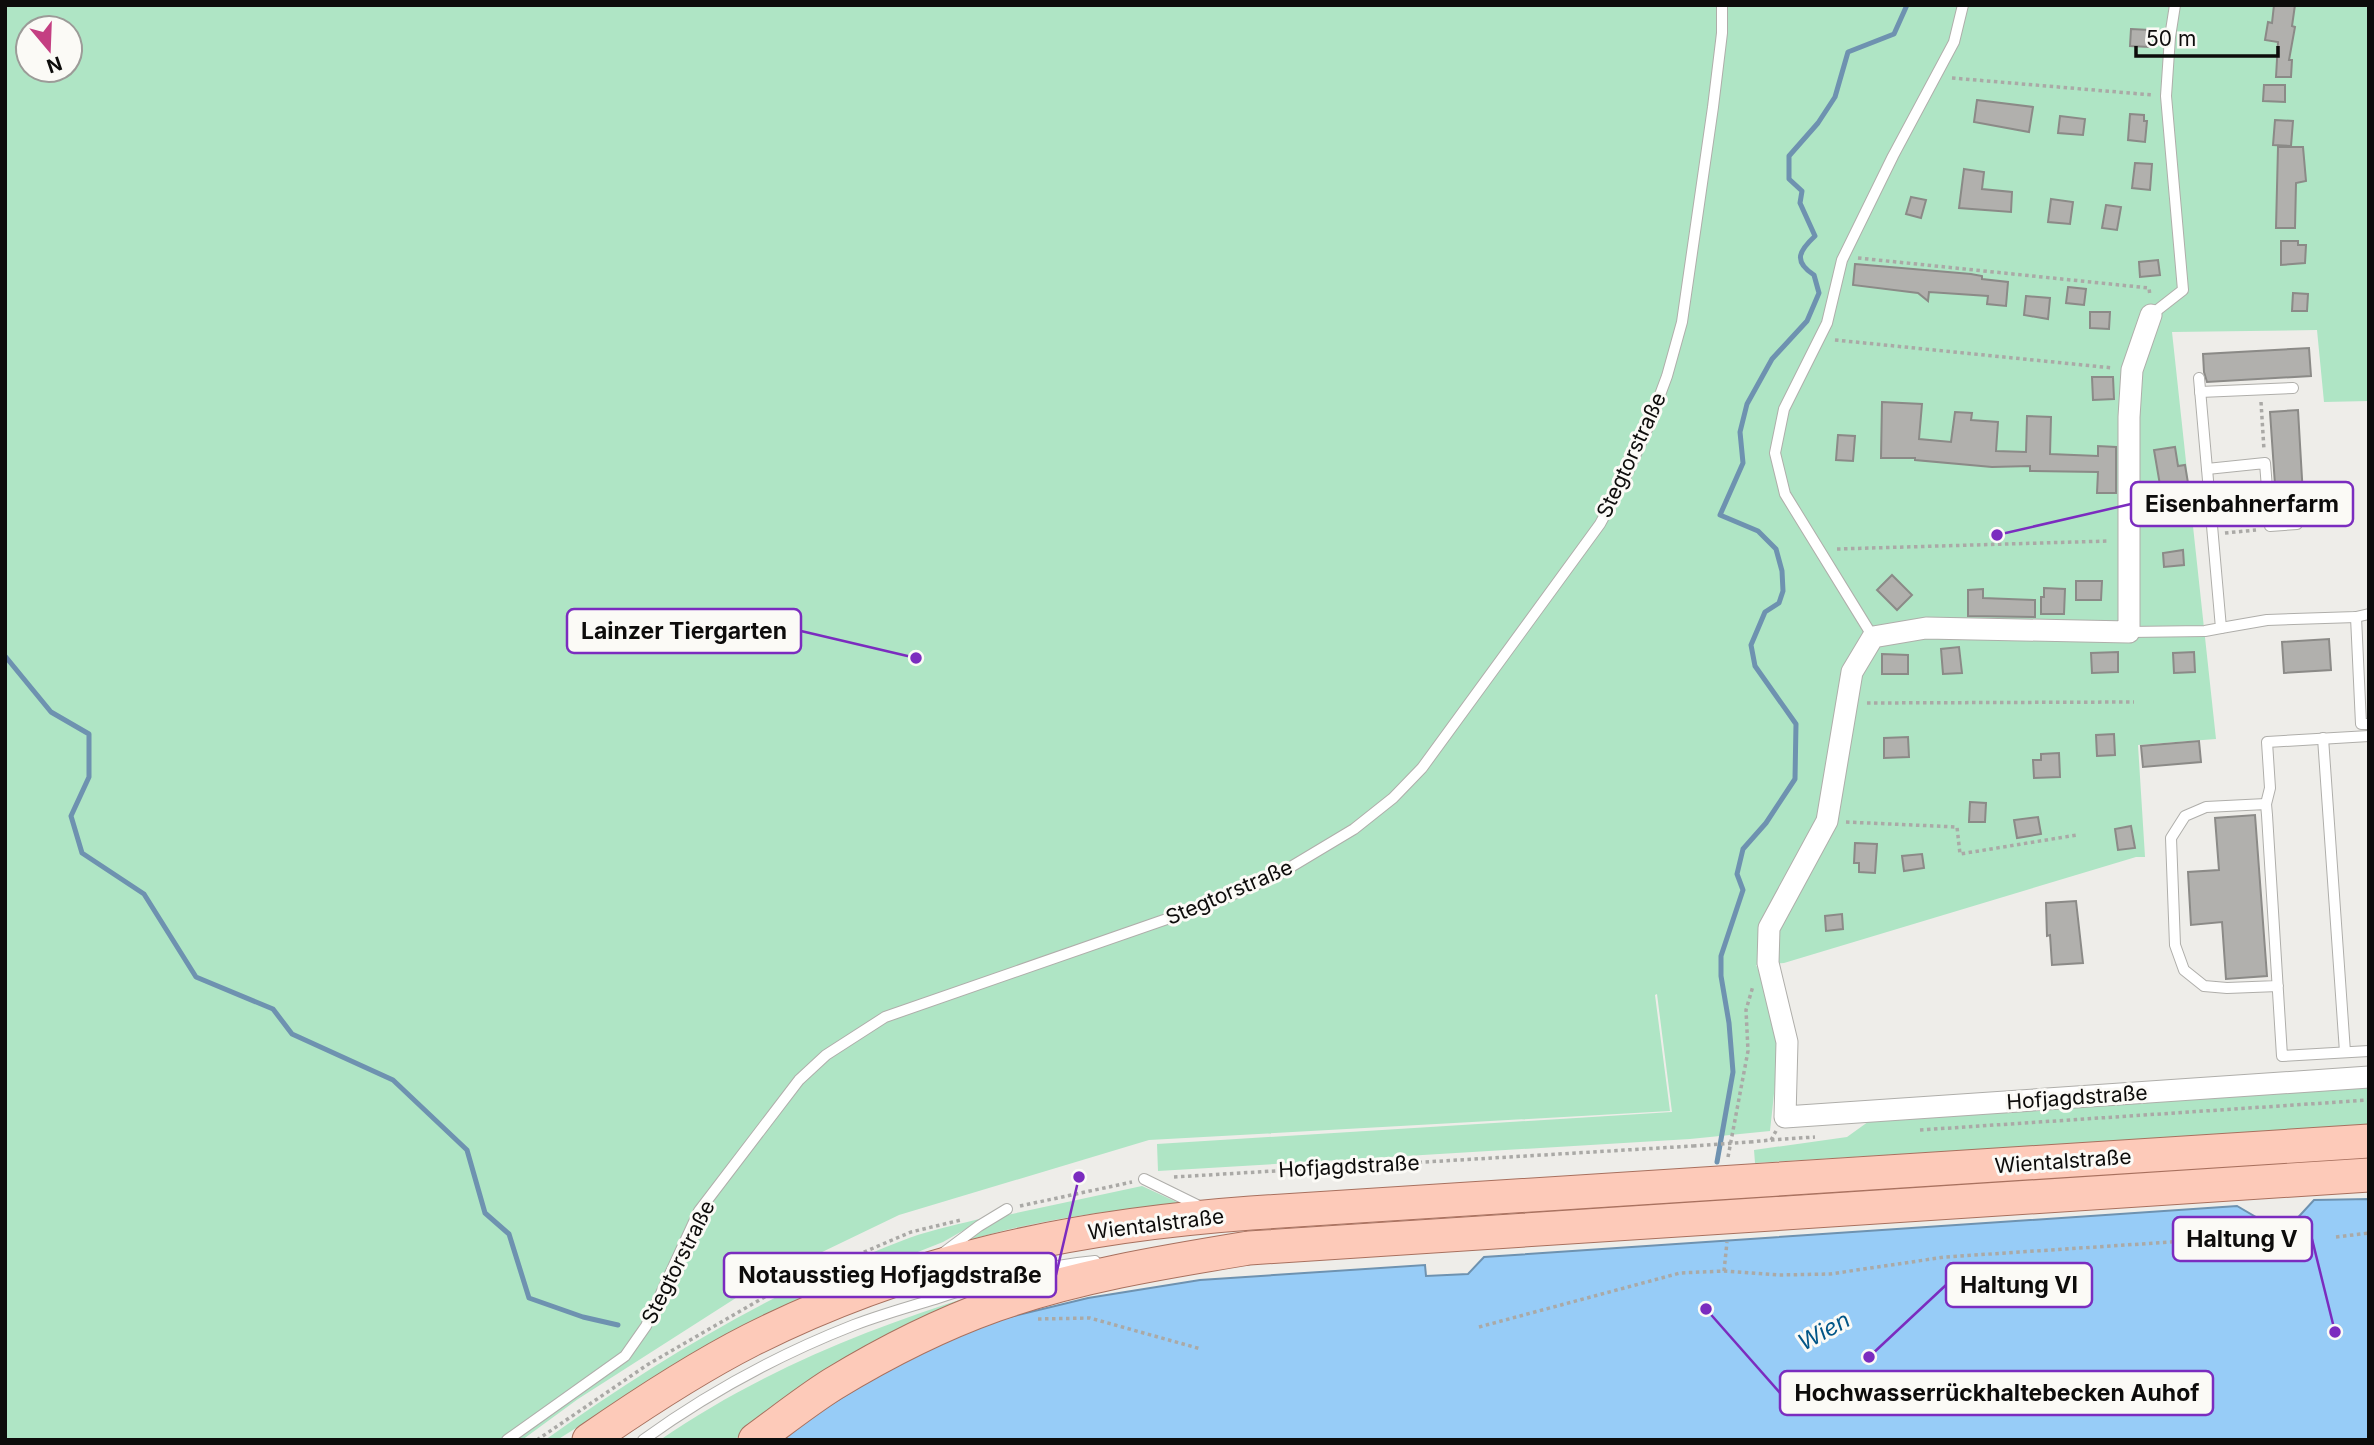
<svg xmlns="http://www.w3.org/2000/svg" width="2374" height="1445" viewBox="0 0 2374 1445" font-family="Inter,sans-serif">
  <rect width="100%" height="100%" fill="#eeede9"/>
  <g fill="#afe5c5" fill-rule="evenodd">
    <path d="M 5,5 L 2369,5 L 2369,401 L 2324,402 L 2317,330 L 2172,332 L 2216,739 L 2138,745 L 2145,857 L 2136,857 L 1784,963 L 1756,965 L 1766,985 L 1779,1047 L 1770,1131 L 1690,1139 L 1158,1171 L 1157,1144 L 1672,1112 L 1657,994 L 1655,995 L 1670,1111 L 1149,1140 L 899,1215 L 764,1280 L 578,1399 L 522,1440 L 5,1440 ZM 28,28 L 70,28 L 70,70 L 28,70 Z"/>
    <path d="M 2369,1086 L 2369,1126 L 1755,1163 L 1754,1150 L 1847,1137 L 1879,1114 Z"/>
    <path d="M 1142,1186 L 1181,1204 C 1109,1210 1033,1220 964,1242 L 1007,1215 Z"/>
    <path d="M 987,1217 L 943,1242 L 797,1300 L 714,1341 L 557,1440 L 545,1440 C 658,1359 779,1287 909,1238 C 934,1229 961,1224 987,1217 Z"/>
    <path d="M 975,1295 L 759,1419 L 734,1440 L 660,1440 C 757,1373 864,1330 975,1295 Z"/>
  </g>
  <path fill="#97ccf7" stroke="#6e92b0" stroke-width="2" d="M 2369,1199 L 2369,1440 L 774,1440 L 917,1351 L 997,1320 L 1088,1298 L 1200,1280 L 1425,1265 L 1426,1276 L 1468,1274 L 1484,1257 L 2237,1206 L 2268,1224 L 2292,1224 L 2314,1200 Z"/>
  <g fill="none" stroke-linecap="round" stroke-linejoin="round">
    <g stroke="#6e92b0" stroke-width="5">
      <path d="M 5,656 L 51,712 L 89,734 L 89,777 L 71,816 L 82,853 L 144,894 L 196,977 L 273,1009 L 292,1034 L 393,1080 L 467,1150 L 485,1213 L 509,1234 L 529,1298 L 583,1317 L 618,1325"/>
      <path d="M 1717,1162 L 1733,1072 L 1729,1023 L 1721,976 L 1721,956 L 1743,890 L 1737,874 L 1743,849 L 1766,823 L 1795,779 L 1796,724 L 1755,666 L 1751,645 L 1765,612 L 1779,603 L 1783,591 L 1782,571 L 1776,549 L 1758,531 L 1720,515 L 1743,463 L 1740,432 L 1747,404 L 1772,359 L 1807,321 L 1819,293 L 1814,275 C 1792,261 1800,250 1815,236 L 1800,203 L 1802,191 L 1789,179 L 1789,156 L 1818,123 L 1835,97 L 1848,52 L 1894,34 L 1907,5"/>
    </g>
  </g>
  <g fill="#b1b0ad" stroke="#8b8a87" stroke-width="2">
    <path d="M 2274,5 L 2295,5 L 2292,26 L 2295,27 L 2289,60 L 2292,60 L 2291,77 L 2276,77 L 2278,42 L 2265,40 L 2268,22 L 2272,23 Z"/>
    <path d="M 2131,29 L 2149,30 L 2149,47 L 2130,46 Z"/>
    <path d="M 2264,85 L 2285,85 L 2285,102 L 2263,101 Z"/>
    <path d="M 1977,100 L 2033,107 L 2029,132 L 1974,122 Z"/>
    <path d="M 2130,114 L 2144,115 L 2144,121 L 2147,121 L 2145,142 L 2128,140 Z"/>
    <path d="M 2060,116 L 2085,119 L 2083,135 L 2058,133 Z"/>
    <path d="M 2275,120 L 2293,121 L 2291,146 L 2273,145 Z"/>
    <path d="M 2278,147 L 2303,147 L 2306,181 L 2296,183 L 2295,228 L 2276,228 Z"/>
    <path d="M 2135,163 L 2152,164 L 2150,190 L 2132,188 Z"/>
    <path d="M 1964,169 L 1984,172 L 1982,189 L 2012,192 L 2011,212 L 1959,208 Z"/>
    <path d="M 1911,197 L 1926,200 L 1921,218 L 1906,214 Z"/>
    <path d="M 2051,199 L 2073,202 L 2070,224 L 2048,222 Z"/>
    <path d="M 2106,205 L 2121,207 L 2117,230 L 2102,228 Z"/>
    <path d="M 2281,241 L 2298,241 L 2298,245 L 2306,245 L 2305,263 L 2281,265 Z"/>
    <path d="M 2158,260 L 2160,275 L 2140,277 L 2139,262 Z"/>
    <path d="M 1855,264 L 1971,274 L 1982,276 L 1982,279 L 2008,282 L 2006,306 L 1987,304 L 1988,296 L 1929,292 L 1928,301 L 1918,293 L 1853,285 Z"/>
    <path d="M 2068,287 L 2086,289 L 2084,305 L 2066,303 Z"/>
    <path d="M 2293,293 L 2308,294 L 2307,311 L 2292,311 Z"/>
    <path d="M 2026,296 L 2050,298 L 2048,319 L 2024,315 Z"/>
    <path d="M 2090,312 L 2110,312 L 2109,329 L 2090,328 Z"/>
    <path d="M 2309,348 L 2311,376 L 2207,382 L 2204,372 L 2203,354 Z"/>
    <path d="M 2092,377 L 2113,377 L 2114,399 L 2093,400 Z"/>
    <path d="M 1882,402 L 1922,404 L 1919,439 L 1951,442 L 1955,412 L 1972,413 L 1971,420 L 1998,422 L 1996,451 L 2026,452 L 2027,416 L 2051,417 L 2050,454 L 2098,456 L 2098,446 L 2116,447 L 2116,493 L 2097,493 L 2098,472 L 2030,471 L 2030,466 L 1992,467 L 1915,460 L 1915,458 L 1881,458 Z"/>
    <path d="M 2298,410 L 2304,513 L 2277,514 L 2270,412 Z"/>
    <path d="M 1838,435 L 1855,436 L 1853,461 L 1836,460 Z"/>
    <path d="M 2175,447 L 2178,466 L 2185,465 L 2189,489 L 2178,491 L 2182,518 L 2166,520 L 2154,450 Z"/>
    <path d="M 2183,550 L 2184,565 L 2164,567 L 2163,553 Z"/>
    <path d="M 1892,575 L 1912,595 L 1897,610 L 1877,590 Z"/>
    <path d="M 2076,581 L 2102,581 L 2101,600 L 2076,600 Z"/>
    <path d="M 2044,588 L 2065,589 L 2064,614 L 2041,614 L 2041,597 L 2044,597 Z"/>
    <path d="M 1983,589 L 1983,598 L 2035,600 L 2035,617 L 1968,616 L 1968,590 Z"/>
    <path d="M 2329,639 L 2331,670 L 2284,673 L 2282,642 Z"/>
    <path d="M 1959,647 L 1962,673 L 1943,674 L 1941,649 Z"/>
    <path d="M 2118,652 L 2118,672 L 2092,673 L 2091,653 Z"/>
    <path d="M 2194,652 L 2195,672 L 2174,673 L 2173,653 Z"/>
    <path d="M 1882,654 L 1908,655 L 1908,674 L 1882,674 Z"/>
    <path d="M 2114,734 L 2115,755 L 2097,756 L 2096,735 Z"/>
    <path d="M 1908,737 L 1909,757 L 1884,758 L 1884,738 Z"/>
    <path d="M 2199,741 L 2201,762 L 2143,767 L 2141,746 Z"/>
    <path d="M 2059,753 L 2060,777 L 2034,778 L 2033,760 L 2041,760 L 2041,754 Z"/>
    <path d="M 1970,802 L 1986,803 L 1985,822 L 1969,822 Z"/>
    <path d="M 2255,815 L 2267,976 L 2226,979 L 2222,922 L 2191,925 L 2188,872 L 2219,870 L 2215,818 Z"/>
    <path d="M 2038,817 L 2041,834 L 2017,838 L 2014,820 Z"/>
    <path d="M 2131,826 L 2135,848 L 2118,850 L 2115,829 Z"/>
    <path d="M 1855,843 L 1877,844 L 1875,873 L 1859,872 L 1859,863 L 1854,863 Z"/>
    <path d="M 1922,854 L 1924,868 L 1904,871 L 1902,856 Z"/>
    <path d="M 2076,901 L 2083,963 L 2052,965 L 2050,935 L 2047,936 L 2046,903 Z"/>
    <path d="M 1842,914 L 1843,929 L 1826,931 L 1825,916 Z"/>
  </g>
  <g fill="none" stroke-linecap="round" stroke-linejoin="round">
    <g stroke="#afaeaa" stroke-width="12">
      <g id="lane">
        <path d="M 2151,315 L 2183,290 L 2166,96 L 2170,37 L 2175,5"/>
        <path d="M 2200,392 L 2293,388"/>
        <path d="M 2207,469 L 2265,463 L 2270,526 L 2297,524"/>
        <path d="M 2356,617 L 2361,724 L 2369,724"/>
        <path d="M 2221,628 L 2267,620 L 2356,617 L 2369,614"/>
        <path d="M 2129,632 L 2205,631 L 2221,628 L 2199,378"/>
        <path d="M 1873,637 L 1785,494 L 1775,453 L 1784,409 L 1827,323 L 1842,260 L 1893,156 L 1954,42 L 1963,5"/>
        <path d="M 2323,738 L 2345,1052"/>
        <path d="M 2266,804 L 2270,788 L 2267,742 L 2369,736"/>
        <path d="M 2278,986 L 2227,988 L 2204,986 L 2184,970 L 2175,945 L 2171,838 L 2185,816 L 2206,807 L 2266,804 L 2267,815 L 2282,1056 L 2369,1051"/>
        <path d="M 1144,1179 L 1203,1208"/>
        <path d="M 943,1253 L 979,1226 L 1007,1209"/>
        <path d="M 507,1440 L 625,1356 L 646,1326 L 699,1211 L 799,1080 L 826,1055 L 885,1017 L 1210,904 L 1274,877 L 1354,829 L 1393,798 L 1422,768 L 1600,524 L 1626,476 L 1648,427 L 1667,376 L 1682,322 L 1713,107 L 1722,33 L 1722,5"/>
        <path d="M 643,1440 C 708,1393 780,1354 854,1325 C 880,1315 908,1307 935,1299 C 987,1282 1040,1266 1095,1261"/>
      </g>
    </g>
    <g stroke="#afaeaa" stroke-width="23">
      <path id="street" d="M 2151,315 L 2132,370 L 2129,417 L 2129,632 L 1926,628 L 1873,637 L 1852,672 L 1827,821 L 1769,928 L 1768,963 L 1787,1042 L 1785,1117 L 2369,1077"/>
    </g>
    <g stroke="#a8705e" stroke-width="35">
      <g id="primary">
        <path d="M 589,1440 C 641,1404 694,1369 751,1340 C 912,1259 1073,1226 1251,1213 L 2369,1141"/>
        <path d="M 755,1440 C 781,1421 806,1401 833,1384 C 884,1353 939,1325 995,1305 C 1077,1276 1164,1262 1249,1248 L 2369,1175"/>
      </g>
    </g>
    <g stroke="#aaa9a6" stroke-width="3.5" stroke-dasharray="3.5 3.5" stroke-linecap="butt">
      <path d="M 1952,78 L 2153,95"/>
      <path d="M 1858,258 L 2149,288 L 2150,296"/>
      <path d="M 1835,340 L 2113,368"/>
      <path d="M 2261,402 L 2264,450"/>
      <path d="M 2225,533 L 2256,530"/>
      <path d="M 1837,549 L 2109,541"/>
      <path d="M 1867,703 L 2134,702"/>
      <path d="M 1846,822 L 1957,827 L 1960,854 L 2077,835"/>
      <path d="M 1920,1130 L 2369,1100"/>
      <path d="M 1771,1140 L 1815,1137"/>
      <path d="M 1750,1142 L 1771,1140 L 1776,1131"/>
      <path d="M 1728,1157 L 1748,1051 L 1746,1010 L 1753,986"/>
      <path d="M 1174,1177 L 1693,1146"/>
      <path d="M 1020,1206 L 1132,1182"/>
      <path d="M 2336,1237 L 2369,1233"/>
      <path d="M 1724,1271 L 1727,1242"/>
      <path d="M 1038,1319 L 1090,1318 L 1201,1349"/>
      <path d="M 1479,1327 L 1680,1273 L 1724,1271 L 1779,1275 L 1830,1274 L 1945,1257 L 2216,1239"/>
      <path d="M 537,1440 L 647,1365 L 782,1287 L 911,1232 L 961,1220"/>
    </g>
    <use href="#lane" stroke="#fff" stroke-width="10"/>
    <use href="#street" stroke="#fff" stroke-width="21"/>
    <use href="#primary" stroke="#fdcab9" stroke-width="33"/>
    <path stroke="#aaa9a6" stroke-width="3.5" stroke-dasharray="3.5 3.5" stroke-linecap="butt" d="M 1693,1146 L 1750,1142"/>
  </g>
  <g text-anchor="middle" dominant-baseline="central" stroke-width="6" stroke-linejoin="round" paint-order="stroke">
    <g font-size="21" fill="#0d0c0b" stroke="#fbfaf6">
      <text transform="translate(1631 455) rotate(-65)">Stegtorstraße</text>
      <text transform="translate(1229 892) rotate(-23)">Stegtorstraße</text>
      <text transform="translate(2077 1097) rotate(-4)">Hofjagdstraße</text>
      <text transform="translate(2063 1161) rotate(-4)">Wientalstraße</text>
      <text transform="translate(1349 1166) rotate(-3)">Hofjagdstraße</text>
      <text transform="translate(1156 1224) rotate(-7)">Wientalstraße</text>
      <text transform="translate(678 1262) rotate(-63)">Stegtorstraße</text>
    </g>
    <g font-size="23" font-style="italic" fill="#025687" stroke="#fbfaf6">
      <text transform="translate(1824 1331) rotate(-29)">Wien</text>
    </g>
  </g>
  <path fill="none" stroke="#7b2cbf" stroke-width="2.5" d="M1997 535L2131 504M916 658L801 631M2335 1332L2312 1239M1079 1177L1056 1275M1869 1357L1946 1285M1706 1309L1780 1393"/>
  <g fill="#7b2cbf" stroke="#fbfaf6" stroke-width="2.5">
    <circle cx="1997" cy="535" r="7"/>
    <circle cx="916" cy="658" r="7"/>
    <circle cx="2335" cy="1332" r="7"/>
    <circle cx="1079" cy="1177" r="7"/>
    <circle cx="1869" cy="1357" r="7"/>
    <circle cx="1706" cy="1309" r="7"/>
  </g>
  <g fill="#fbfaf6" stroke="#7b2cbf" stroke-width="2.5">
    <rect x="2131" y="482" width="222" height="44" rx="7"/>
    <rect x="567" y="609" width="234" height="44" rx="7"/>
    <rect x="2173" y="1217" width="139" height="44" rx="7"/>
    <rect x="724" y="1253" width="332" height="44" rx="7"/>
    <rect x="1946" y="1263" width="146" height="44" rx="7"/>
    <rect x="1780" y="1371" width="433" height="44" rx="7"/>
  </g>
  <g font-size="23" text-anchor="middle" font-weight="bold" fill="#0d0c0b">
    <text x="2242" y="512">Eisenbahnerfarm</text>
    <text x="684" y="639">Lainzer Tiergarten</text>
    <text x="2242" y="1247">Haltung V</text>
    <text x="890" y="1283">Notausstieg Hofjagdstraße</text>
    <text x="2019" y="1293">Haltung VI</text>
    <text x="1997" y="1401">Hochwasserrückhaltebecken Auhof</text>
  </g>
  <rect width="2374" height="1445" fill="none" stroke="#0d0c0b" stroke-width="14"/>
  <g transform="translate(49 49) rotate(161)"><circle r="33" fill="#fbfaf6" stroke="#9c9b98" stroke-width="2"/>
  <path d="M0-5L12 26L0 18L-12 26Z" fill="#c43f82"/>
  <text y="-10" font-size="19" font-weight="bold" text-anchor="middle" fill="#0d0c0b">N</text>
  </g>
  <path d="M2136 46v10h142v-10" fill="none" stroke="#0d0c0b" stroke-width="3.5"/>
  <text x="2146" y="46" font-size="21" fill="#0d0c0b" stroke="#fbfaf6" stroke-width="5" paint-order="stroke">50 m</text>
</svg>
